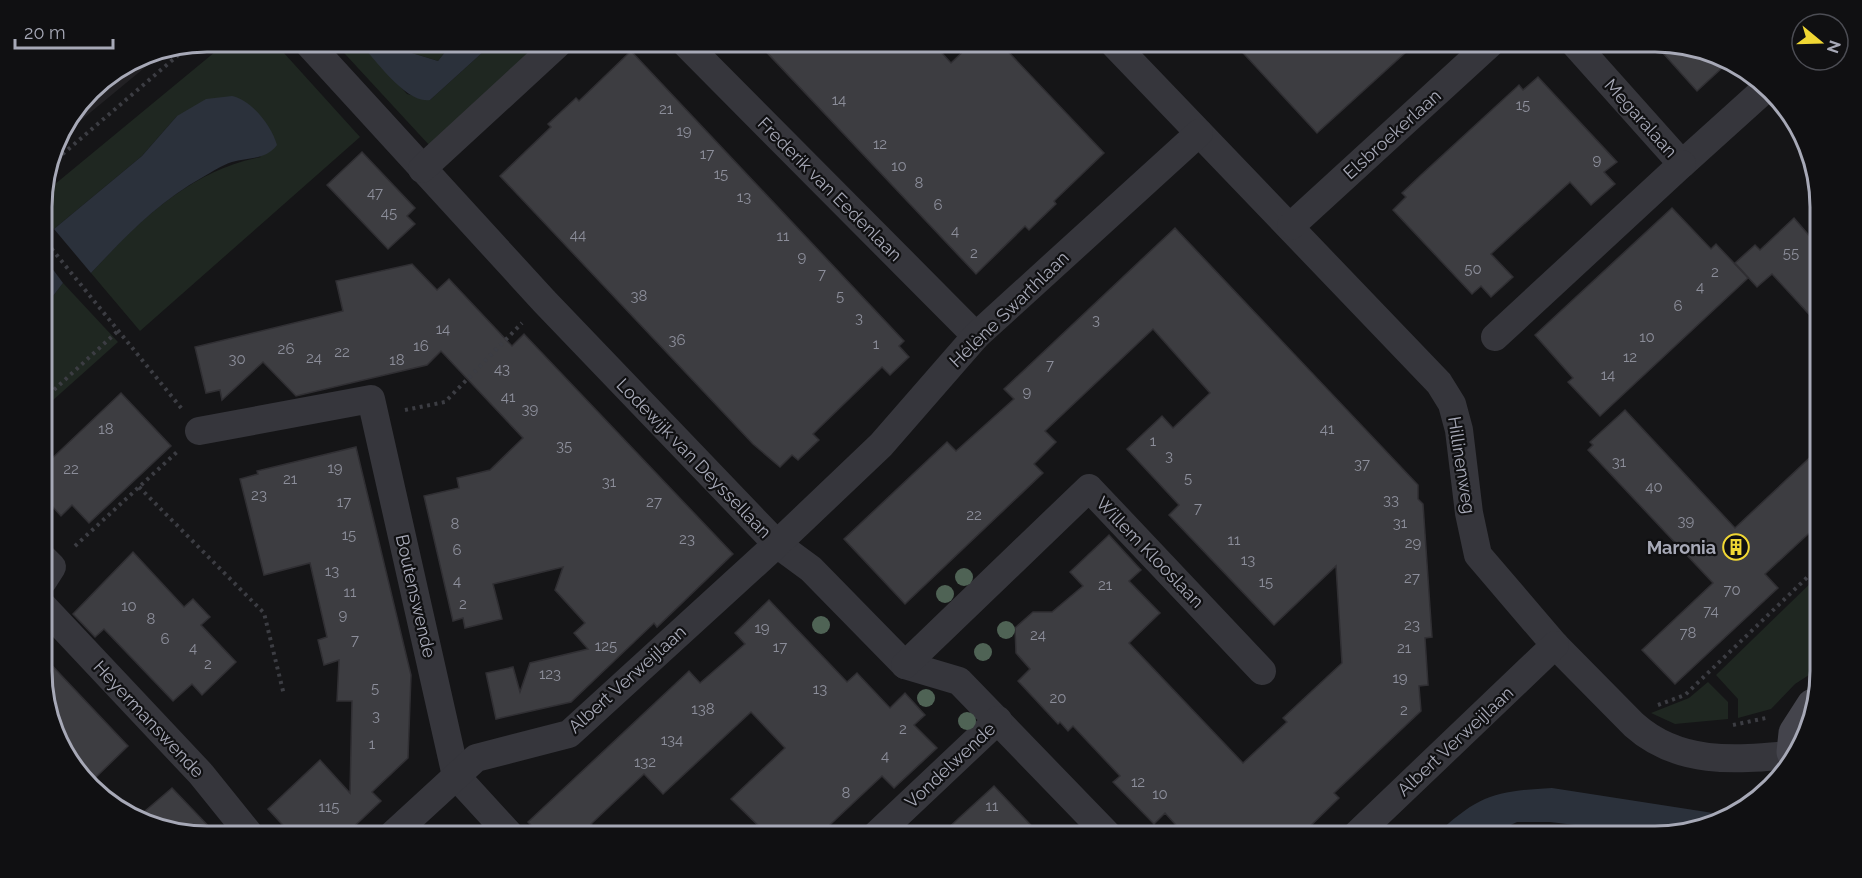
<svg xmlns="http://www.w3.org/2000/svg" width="1862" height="878" viewBox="0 0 1862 878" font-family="Raleway,sans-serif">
  <rect width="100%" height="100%" fill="#151517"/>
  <path fill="#222124" d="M 166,50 L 57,140 L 98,83 L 144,54 Z"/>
  <g fill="#1f2721">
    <path d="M 227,42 L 274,42 L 360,137 L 140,331 L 91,273 C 139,221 189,171 261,157 L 177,116 L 142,156 L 54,229 L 42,215 L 43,194 Z"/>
    <path d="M 334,42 L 359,42 L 407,94 L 430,100 L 494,42 L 543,42 L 430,146 Z"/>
    <path d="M 395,42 L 453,42 L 438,61 L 402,50 Z"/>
    <path d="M 63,283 L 118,342 L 43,409 L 43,309 Z"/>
    <path d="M 1820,574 L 1820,668 L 1795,684 L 1771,709 L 1738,718 L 1738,699 L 1716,675 Z"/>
    <path d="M 1708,682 L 1728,702 L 1728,719 L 1675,724 L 1651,713 L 1689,698 Z"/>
  </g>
  <g fill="#2b313b">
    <path d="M 359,42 L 395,42 L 402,50 L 438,61 L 453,42 L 494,42 L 430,100 C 406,104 375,59 359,42 Z"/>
    <path d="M 232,96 C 252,100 272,127 277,145 C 266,160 249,157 232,162 C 222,165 212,172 203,177 C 159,201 125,237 91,273 L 54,229 L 142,156 L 177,116 L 206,99 Z"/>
    <path d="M 43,256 L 63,283 L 43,309 Z"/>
    <path d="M 1552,788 L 1726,815 L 1665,836 L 1550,822 L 1517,822 L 1488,836 L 1435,836 C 1478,795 1495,791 1552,788 Z"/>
  </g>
  <g fill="#3d3d41" stroke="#302f33" stroke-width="1.5">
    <path d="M 757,42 L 932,42 L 951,63 L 973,42 L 999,42 L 1104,153 L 1054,201 L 1056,204 L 1029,230 L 1025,226 L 976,274 Z"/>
    <path d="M 1233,42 L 1417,42 L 1317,133 Z"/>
    <path d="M 1653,42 L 1710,53 L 1723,67 L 1697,91 Z"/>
    <path d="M 631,51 L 904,341 L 899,346 L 909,357 L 890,375 L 882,367 L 813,434 L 819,440 L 798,460 L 792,455 L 780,467 L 753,444 L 500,176 L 551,127 L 548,124 L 576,98 L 579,101 Z"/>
    <path d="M 1538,77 L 1617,162 L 1604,172 L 1615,184 L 1591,205 L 1570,182 L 1491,254 L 1513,277 L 1491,297 L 1481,286 L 1472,294 L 1393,210 L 1406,197 L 1402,193 L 1421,175 L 1519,85 L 1523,90 Z"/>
    <path d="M 362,152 L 415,208 L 407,216 L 415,224 L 388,249 L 327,185 Z"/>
    <path d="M 1672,208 L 1711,249 L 1716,244 L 1748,278 L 1600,416 L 1568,382 L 1573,378 L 1535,335 Z"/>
    <path d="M 1794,218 L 1819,247 L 1819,325 L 1772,274 L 1757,287 L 1735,263 L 1755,245 L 1760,250 Z"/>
    <path d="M 1175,228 L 1418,485 L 1418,499 L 1423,504 L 1432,637 L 1425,638 L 1428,685 L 1419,686 L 1421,711 L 1334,793 L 1339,798 L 1300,836 L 1186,836 L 1165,813 L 1154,824 L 1113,782 L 1120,776 L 1073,726 L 1068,731 L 1060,722 L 1058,724 L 1018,681 L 1030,669 L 1016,653 L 1015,628 L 1033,612 L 1052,612 L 1083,586 L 1070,572 L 1109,535 L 1141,570 L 1129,581 L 1160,613 L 1129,643 L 1243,763 L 1287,722 L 1283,718 L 1342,663 L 1336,566 L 1274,625 L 1169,515 L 1179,505 L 1127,449 L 1162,416 L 1173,428 L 1210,393 L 1153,329 L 1045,431 L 1056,442 L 1034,464 L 1043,473 L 905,604 L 844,539 L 947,442 L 956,451 L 1014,399 L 1004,389 Z"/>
    <path d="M 412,264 L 437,290 L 449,279 L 512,346 L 524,334 L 733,554 L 657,627 L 654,623 L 571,702 L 496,719 L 486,673 L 513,667 L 520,692 L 530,663 L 588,649 L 574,633 L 585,623 L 555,590 L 563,567 L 493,584 L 502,619 L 465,628 L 463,618 L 453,621 L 424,496 L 459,488 L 457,478 L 490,470 L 523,438 L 441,351 L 427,365 L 296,396 L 263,362 L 222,400 L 220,390 L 206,393 L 195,347 L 343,311 L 336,281 Z"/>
    <path d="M 121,393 L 171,446 L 89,523 L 72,505 L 61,516 L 43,496 L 43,467 Z"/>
    <path d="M 1625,410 L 1735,528 L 1819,449 L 1820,523 L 1765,574 L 1778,588 L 1675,684 L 1642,650 L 1713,583 L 1588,450 L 1593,445 L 1590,442 Z"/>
    <path d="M 356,447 L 411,675 L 408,758 L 372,792 L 381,801 L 344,836 L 293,836 L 268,809 L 320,760 L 350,793 L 352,701 L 337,701 L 339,660 L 324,665 L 318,640 L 327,637 L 310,563 L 264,575 L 240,479 L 258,474 L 257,471 Z"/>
    <path d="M 133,552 L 184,607 L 193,599 L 210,617 L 201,625 L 236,662 L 202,695 L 192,684 L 173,701 L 104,629 L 95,637 L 73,614 Z"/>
    <path d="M 769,600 L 847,682 L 857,673 L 890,708 L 905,693 L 925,715 L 914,725 L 937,748 L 894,788 L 882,776 L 818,836 L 769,836 L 731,799 L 785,748 L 751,712 L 663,794 L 644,774 L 591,824 L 602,836 L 541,836 L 528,822 L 689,671 L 700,683 L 745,644 L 735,633 Z"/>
    <path d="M 43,656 L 128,746 L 94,779 L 68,751 L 43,693 Z"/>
    <path d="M 994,786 L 1041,836 L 940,836 L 959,818 Z"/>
    <path d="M 172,788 L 218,836 L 144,823 L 137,818 Z"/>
  </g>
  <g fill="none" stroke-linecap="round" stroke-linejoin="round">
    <g stroke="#3c3d43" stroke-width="4" stroke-dasharray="3 4.5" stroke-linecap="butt">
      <path d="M 51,164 L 190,45"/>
      <path d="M 42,237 L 182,409"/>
      <path d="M 43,400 L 120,329"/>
      <path d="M 405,410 L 445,402 L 522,323"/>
      <path d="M 139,487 L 264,613 L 284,695"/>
      <path d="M 75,546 L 177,452"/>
      <path d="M 1658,705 L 1685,695 L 1820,565"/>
      <path d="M 1733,725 L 1766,718"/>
    </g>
    <g stroke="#36363c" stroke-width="28">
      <path d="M 307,42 L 544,301 L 777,544 L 811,569 L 905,665 L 959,681 L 1109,836"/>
      <path d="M 684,42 L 976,336"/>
      <path d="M 1112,42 L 1439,383 L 1452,404 L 1459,430 L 1469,513 L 1478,555 L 1555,645 L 1634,725 C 1679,765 1734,760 1790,755"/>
      <path d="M 1573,42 L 1682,164 L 1764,90"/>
      <path d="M 422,169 L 560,42"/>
      <path d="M 1291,226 L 1492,42"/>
      <path d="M 1495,337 L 1682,164"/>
      <path d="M 199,431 L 371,399 L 456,776 L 511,836"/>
      <path d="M 43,558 L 52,567 L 43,581"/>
      <path d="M 43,606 L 201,774 L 251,836"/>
      <path d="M 905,665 L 1089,488 L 1262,671"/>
      <path d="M 391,836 L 476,758 L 569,734 L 777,544 L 881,445 L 976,336 L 1199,133"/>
      <path d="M 875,836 L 998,720"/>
      <path d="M 1355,836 L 1555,645"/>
    </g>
    <path stroke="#44444c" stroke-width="33" d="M 1793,752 L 1795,733 L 1813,705"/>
  </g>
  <g fill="#4f6355">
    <circle cx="964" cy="577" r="9"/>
    <circle cx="945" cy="594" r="9"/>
    <circle cx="821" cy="625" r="9"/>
    <circle cx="1006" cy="630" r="9"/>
    <circle cx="983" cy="652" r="9"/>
    <circle cx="926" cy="698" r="9"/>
    <circle cx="967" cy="721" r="9"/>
  </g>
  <defs>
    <g id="building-ring" transform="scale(1.35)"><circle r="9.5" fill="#101012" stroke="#f0d734" stroke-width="1.5"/><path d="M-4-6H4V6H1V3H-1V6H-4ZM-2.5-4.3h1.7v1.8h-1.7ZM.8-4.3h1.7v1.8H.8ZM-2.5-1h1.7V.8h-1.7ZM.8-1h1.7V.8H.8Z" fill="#f0d734"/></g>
  </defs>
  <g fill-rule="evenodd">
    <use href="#building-ring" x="1736" y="547"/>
  </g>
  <g text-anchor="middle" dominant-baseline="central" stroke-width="4.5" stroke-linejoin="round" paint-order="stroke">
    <g font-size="15" fill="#8c8e9a">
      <text x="839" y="100">14</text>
      <text x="1523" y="105">15</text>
      <text x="666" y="109">21</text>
      <text x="684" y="131">19</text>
      <text x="880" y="144">12</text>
      <text x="707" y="154">17</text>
      <text x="1597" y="160">9</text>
      <text x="899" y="166">10</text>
      <text x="721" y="174">15</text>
      <text x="919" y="183">8</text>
      <text x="375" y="193">47</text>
      <text x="744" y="197">13</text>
      <text x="938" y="205">6</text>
      <text x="389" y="213">45</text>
      <text x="955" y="231">4</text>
      <text x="578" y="235">44</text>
      <text x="783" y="236">11</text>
      <text x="974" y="253">2</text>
      <text x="1791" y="253">55</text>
      <text x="802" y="257">9</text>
      <text x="1473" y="269">50</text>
      <text x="1715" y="272">2</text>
      <text x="822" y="274">7</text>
      <text x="1700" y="287">4</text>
      <text x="639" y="296">38</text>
      <text x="840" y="296">5</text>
      <text x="1678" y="306">6</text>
      <text x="859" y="318">3</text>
      <text x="1096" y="320">3</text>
      <text x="443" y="329">14</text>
      <text x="1647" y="337">10</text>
      <text x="677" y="340">36</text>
      <text x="876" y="344">1</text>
      <text x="421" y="346">16</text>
      <text x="286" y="349">26</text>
      <text x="342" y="352">22</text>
      <text x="1630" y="357">12</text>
      <text x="314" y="358">24</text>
      <text x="237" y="359">30</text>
      <text x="397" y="360">18</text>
      <text x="1050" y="365">7</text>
      <text x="502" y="369">43</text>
      <text x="1608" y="375">14</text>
      <text x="1027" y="392">9</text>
      <text x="508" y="397">41</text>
      <text x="530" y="409">39</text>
      <text x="106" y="429">18</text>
      <text x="1327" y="429">41</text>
      <text x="1153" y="441">1</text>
      <text x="564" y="446">35</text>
      <text x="1169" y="456">3</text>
      <text x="1619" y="462">31</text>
      <text x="1362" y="464">37</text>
      <text x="335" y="468">19</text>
      <text x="71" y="469">22</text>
      <text x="1188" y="478">5</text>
      <text x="290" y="479">21</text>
      <text x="609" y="482">31</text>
      <text x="1654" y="487">40</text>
      <text x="259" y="495">23</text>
      <text x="1391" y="500">33</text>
      <text x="344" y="502">17</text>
      <text x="654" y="502">27</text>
      <text x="1198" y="508">7</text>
      <text x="974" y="515">22</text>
      <text x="1686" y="521">39</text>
      <text x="1400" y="523">31</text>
      <text x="455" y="524">8</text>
      <text x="349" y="535">15</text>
      <text x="687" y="539">23</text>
      <text x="1234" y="540">11</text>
      <text x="1413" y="543">29</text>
      <text x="457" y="550">6</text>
      <text x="1248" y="560">13</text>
      <text x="332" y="571">13</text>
      <text x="1412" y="578">27</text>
      <text x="457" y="581">4</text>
      <text x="1266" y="582">15</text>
      <text x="1105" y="585">21</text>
      <text x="1732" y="590">70</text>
      <text x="350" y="592">11</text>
      <text x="463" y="604">2</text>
      <text x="129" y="606">10</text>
      <text x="1711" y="611">74</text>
      <text x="343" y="615">9</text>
      <text x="151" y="619">8</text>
      <text x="1412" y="625">23</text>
      <text x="762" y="628">19</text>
      <text x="1688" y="633">78</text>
      <text x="1038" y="635">24</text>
      <text x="165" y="639">6</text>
      <text x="355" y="640">7</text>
      <text x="606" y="646">125</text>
      <text x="780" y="647">17</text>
      <text x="193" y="648">4</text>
      <text x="1404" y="648">21</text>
      <text x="208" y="664">2</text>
      <text x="550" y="674">123</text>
      <text x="1400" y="678">19</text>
      <text x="375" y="688">5</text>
      <text x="820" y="689">13</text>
      <text x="1058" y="698">20</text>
      <text x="703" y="709">138</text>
      <text x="1404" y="710">2</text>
      <text x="376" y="716">3</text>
      <text x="903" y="729">2</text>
      <text x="672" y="740">134</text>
      <text x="372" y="744">1</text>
      <text x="885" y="756">4</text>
      <text x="645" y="762">132</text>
      <text x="1138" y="782">12</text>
      <text x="846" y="793">8</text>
      <text x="1160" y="794">10</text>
      <text x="992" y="806">11</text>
      <text x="329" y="807">115</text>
    </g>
    <g font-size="18" fill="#a7a9b7" stroke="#101012">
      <text transform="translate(1641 118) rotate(48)">Megaralaan</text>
      <text transform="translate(1392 134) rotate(-42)">Elsbroekerlaan</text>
      <text transform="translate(830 189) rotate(45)">Frederik van Eedenlaan</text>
      <text transform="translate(1009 309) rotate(-44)">Hélène Swarthlaan</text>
      <text transform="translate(694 458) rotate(46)">Lodewijk van Deyssellaan</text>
      <text transform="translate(1462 465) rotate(81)">Hillinenweg</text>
      <text transform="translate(1150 552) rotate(46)">Willem Klooslaan</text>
      <text transform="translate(416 596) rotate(77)">Boutenswende</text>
      <text transform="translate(627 679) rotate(-42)">Albert Verweijlaan</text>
      <text transform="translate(149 719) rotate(47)">Heyermanswende</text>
      <text transform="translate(1455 741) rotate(-43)">Albert Verweijlaan</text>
      <text transform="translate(950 765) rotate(-43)">Vondelwende</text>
    </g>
    <g font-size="18" font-weight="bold" fill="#a7a9b7" stroke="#101012" text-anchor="end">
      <text x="1716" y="547">Maronia</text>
    </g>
  </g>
  <path d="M0 0H1862V878H0ZM207 52H1655A155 155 0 0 1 1810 207V671A155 155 0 0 1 1655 826H207A155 155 0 0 1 52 671V207A155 155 0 0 1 207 52Z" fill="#101012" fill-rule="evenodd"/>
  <path fill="none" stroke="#a7a9b7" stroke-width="3" d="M207 52H1655A155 155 0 0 1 1810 207V671A155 155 0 0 1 1655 826H207A155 155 0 0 1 52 671V207A155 155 0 0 1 207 52Z"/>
  <g transform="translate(1820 42) rotate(109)"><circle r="28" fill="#101012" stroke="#4c4d54" stroke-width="1.5"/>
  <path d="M0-4.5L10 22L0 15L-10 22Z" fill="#f0d734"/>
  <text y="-9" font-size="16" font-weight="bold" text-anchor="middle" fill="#a7a9b7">N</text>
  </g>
  <path d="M15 39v9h98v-9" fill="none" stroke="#a7a9b7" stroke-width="3"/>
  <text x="24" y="39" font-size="18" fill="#a7a9b7" stroke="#101012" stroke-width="4.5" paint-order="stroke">20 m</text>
</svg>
